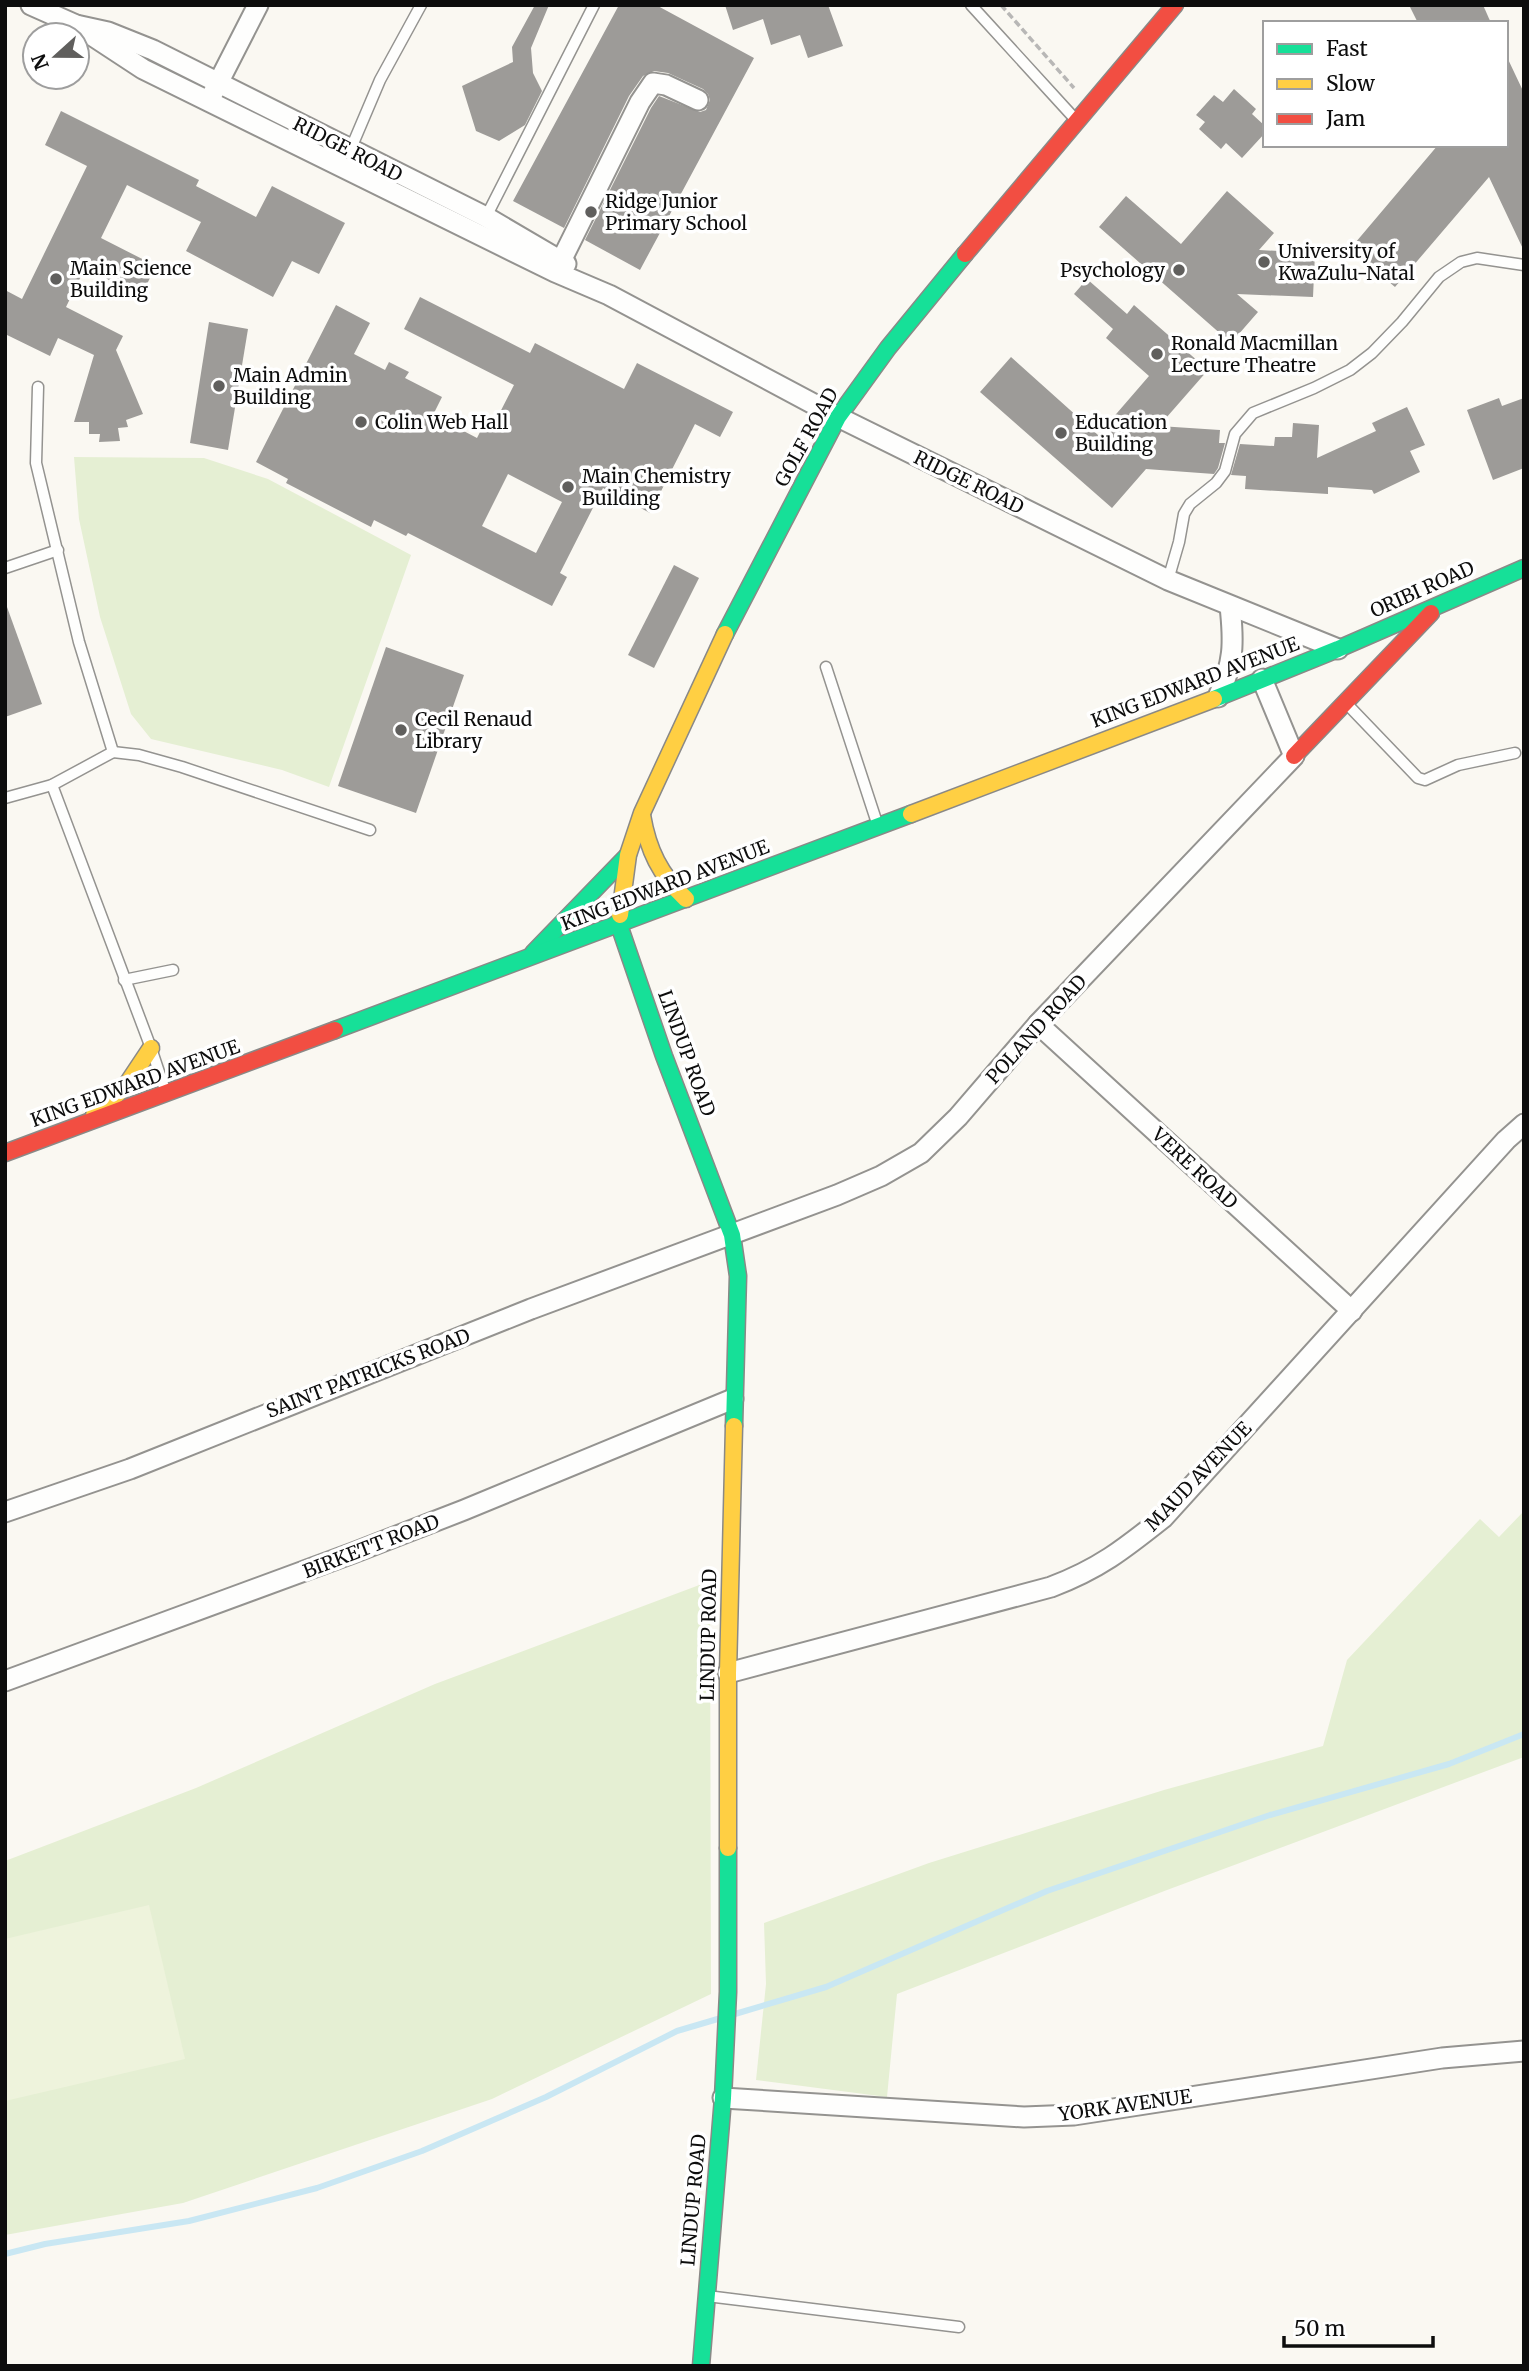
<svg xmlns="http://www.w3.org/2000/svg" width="1529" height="2371" viewBox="0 0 1529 2371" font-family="Merriweather,serif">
  <rect width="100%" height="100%" fill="#faf8f2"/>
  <g fill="#e5efd3">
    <path d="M 74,457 L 204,458 L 268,479 L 411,555 L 329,787 L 282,770 L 151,739 L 131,714 L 100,617 L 79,519 Z"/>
    <path d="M 1524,1511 L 1524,1757 L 1167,1890 L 897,1994 L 887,2097 L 756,2080 L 766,1984 L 764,1923 L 929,1863 L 1164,1790 L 1323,1746 L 1347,1660 L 1480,1519 L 1499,1537 Z"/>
    <path d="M 710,1581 L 711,1994 L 492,2099 L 183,2203 L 5,2235 L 5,1861 L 196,1788 L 435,1684 Z"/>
  </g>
  <path fill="#eef3dc" d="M 149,1905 L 185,2059 L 5,2101 L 5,1939 Z"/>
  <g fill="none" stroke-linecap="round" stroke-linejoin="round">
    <g stroke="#c9e7f3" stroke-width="6">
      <path d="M 735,2014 L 826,1987 L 1047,1891 L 1270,1815 L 1449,1764 L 1524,1734"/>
      <path d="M 5,2254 L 45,2244 L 189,2221 L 317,2188 L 422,2151 L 546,2097 L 677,2031 L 721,2018"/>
    </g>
  </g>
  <g fill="#9d9b98" fill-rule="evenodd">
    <path d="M 535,5 L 549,5 L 531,48 L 533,73 L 542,91 L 525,125 L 499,141 L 476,131 L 462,86 L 513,62 L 512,47 Z"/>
    <path d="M 619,5 L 656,5 L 754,58 L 640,270 L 585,240 L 651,108 L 659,96 L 700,112 L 706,110 L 710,100 L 708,94 L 703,89 L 668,73 L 654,71 L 643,76 L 629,96 L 564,228 L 513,201 Z"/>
    <path d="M 725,5 L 828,5 L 843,46 L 808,58 L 800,35 L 771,45 L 763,19 L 733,30 Z"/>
    <path d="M 1409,5 L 1483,5 L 1491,23 L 1418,23 Z"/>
    <path d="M 1506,55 L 1524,93 L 1524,251 L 1489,177 L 1395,287 L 1350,249 L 1438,145 L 1506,145 Z"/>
    <path d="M 1234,89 L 1256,109 L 1252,114 L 1265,126 L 1265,133 L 1242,158 L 1226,143 L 1221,149 L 1199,129 L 1205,122 L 1196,115 L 1214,95 L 1223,102 Z"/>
    <path d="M 61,111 L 199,180 L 196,186 L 256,217 L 272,186 L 345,223 L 319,274 L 292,261 L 273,297 L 186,251 L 201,222 L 127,185 L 101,238 L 156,266 L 141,296 L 85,268 L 66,307 L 123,336 L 116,350 L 143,414 L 126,420 L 128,427 L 118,428 L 120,441 L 99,442 L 100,434 L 89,434 L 89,422 L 74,422 L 94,355 L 58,338 L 50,356 L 5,334 L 5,290 L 22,299 L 87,166 L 45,145 Z"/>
    <path d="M 1227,191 L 1274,233 L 1259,250 L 1315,253 L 1313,297 L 1237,294 L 1258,312 L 1231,343 L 1099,227 L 1126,196 L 1181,244 Z"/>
    <path d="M 1087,279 L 1127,314 L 1134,305 L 1208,370 L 1159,426 L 1220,430 L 1219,443 L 1225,443 L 1218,468 L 1214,474 L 1146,469 L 1112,508 L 980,392 L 1011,357 L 1098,435 L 1149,376 L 1106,338 L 1113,329 L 1074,294 Z"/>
    <path d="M 420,297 L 530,353 L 535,343 L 624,389 L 637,363 L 733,412 L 720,437 L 695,424 L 650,513 L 603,488 L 560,573 L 567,577 L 552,606 L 408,533 L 406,536 L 374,520 L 371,527 L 286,483 L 288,479 L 256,462 L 336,305 L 370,323 L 354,354 L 385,370 L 389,362 L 409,372 L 405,378 L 442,397 L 433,415 L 477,438 L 485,422 L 493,426 L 514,385 L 404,329 ZM 508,474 L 562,502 L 536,553 L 482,526 Z"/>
    <path d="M 209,322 L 248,329 L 228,450 L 190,443 Z"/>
    <path d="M 1499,398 L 1502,406 L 1524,398 L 1524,468 L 1493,480 L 1467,410 Z"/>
    <path d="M 1407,407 L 1425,445 L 1410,451 L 1420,472 L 1374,494 L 1372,490 L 1328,487 L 1328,494 L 1245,489 L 1246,476 L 1231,475 L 1240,444 L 1274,446 L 1275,437 L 1292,437 L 1293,423 L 1319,425 L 1317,458 L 1376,431 L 1372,423 Z"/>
    <path d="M 674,565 L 699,578 L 654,668 L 628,655 Z"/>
    <path d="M 5,607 L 7,607 L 42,704 L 5,717 Z"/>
    <path d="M 386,647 L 464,675 L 416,813 L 338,786 Z"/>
  </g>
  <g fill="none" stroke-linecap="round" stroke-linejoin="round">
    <g stroke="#949390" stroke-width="13">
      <g id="lane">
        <path d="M 971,5 L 1076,120"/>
        <path d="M 349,153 L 380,80 L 421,5"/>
        <path d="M 486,217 L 594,5"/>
        <path d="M 5,568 L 58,550"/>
        <path d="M 1168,580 L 1179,542 L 1184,514 L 1190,504 L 1216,483 L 1225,471 L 1235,434 L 1253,413 L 1314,388 L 1350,370 L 1372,353 L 1402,322 L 1439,277 L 1461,262 L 1477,258 L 1524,265"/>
        <path d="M 826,667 L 878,826"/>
        <path d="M 1346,703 L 1418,778 L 1425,780 L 1458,765 L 1515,753"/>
        <path d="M 113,752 L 139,755 L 182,767 L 370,830"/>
        <path d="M 52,785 L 151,1048 L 166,1093"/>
        <path d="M 5,798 L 52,785 L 113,752 L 79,642 L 36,463 L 38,387"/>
        <path d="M 124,980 L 173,970"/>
        <path d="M 707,2296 L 959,2327"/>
      </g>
    </g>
    <g stroke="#949390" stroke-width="23">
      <g id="street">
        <path d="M 31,5 L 76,25 L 108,32 L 153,50 L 486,217 L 566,264"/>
        <path d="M 76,25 L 143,69 L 555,272 L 609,295 L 838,417 L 1168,580 L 1338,649"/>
        <path d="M 212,95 L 258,5"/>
        <path d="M 561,261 L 640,102 L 653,83 L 666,85 L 698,100"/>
        <path d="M 1218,697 C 1234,663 1234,643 1230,606"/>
        <path d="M 1038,1024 L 1352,1311"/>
        <path d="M 5,1512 L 130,1469 L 531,1309 L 837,1195 L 881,1176 L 921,1153 L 958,1117 L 1038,1024 L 1294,756 L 1262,679"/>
        <path d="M 728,1673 L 1051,1587 C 1099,1569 1124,1549 1163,1518 L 1506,1140 L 1524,1124"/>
        <path d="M 5,1681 L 353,1553 L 464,1510 L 733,1399"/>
        <path d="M 723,2098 L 1024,2117 L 1074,2115 L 1442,2058 L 1524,2051"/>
      </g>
    </g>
    <g stroke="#8a8987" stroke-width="19">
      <g id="fast">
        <path d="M 725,634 L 838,417 L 888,348 L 965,254"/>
        <path d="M 1214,699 L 1338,649 L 1524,568"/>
        <path d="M 620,915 L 619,925 L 664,1056 L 732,1235 L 738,1276 L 734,1426"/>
        <path d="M 533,953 L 628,855"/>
        <path d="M 335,1030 L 911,814"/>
        <path d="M 701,2366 L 723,2098 L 728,1992 L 728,1848"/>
      </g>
    </g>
    <g stroke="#8a8987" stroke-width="19">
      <g id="slow">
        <path d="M 911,814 L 1214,699"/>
        <path d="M 642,815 C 648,850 660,875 686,899"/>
        <path d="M 620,915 L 628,855 L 642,813 L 725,634"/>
        <path d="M 94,1115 L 125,1087 L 151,1048"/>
        <path d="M 728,1848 L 728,1673 L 734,1426"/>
      </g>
    </g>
    <g stroke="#8a8987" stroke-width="19">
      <g id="jam">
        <path d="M 965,254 L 1175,5"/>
        <path d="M 1294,756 L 1431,613"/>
        <path d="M 5,1153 L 335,1030"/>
      </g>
    </g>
    <path stroke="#b8b7b6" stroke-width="3.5" stroke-dasharray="7 3.5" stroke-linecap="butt" d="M 1001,5 L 1074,88"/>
    <use href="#lane" stroke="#fefefd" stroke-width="10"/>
    <use href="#street" stroke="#fefefd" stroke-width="19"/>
    <use href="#fast" stroke="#16e098" stroke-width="16"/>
    <use href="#slow" stroke="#ffcf43" stroke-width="16"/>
    <use href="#jam" stroke="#f24e42" stroke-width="16"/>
  </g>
  <g fill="#605f5d" stroke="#fff" stroke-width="2.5">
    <circle cx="591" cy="212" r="7"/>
    <circle cx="1264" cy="262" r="7"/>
    <circle cx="1179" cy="270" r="7"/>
    <circle cx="56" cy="279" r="7"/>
    <circle cx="1157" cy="354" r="7"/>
    <circle cx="219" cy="386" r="7"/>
    <circle cx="361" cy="422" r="7"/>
    <circle cx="1061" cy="433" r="7"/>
    <circle cx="568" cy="487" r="7"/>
    <circle cx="401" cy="730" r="7"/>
  </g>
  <g text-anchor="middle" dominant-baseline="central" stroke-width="7" stroke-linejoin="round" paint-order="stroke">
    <g font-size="19" fill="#0d0d0d" stroke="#fff">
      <text transform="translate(348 149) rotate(27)">RIDGE ROAD</text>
      <text transform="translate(806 437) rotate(-61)">GOLF ROAD</text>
      <text transform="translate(969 482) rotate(26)">RIDGE ROAD</text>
      <text transform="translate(1422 589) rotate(-24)">ORIBI ROAD</text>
      <text transform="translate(1195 682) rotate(-21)">KING EDWARD AVENUE</text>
      <text transform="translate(665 885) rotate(-21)">KING EDWARD AVENUE</text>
      <text transform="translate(1036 1029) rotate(-48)">POLAND ROAD</text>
      <text transform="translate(687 1053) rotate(70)">LINDUP ROAD</text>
      <text transform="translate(135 1083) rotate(-20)">KING EDWARD AVENUE</text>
      <text transform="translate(1195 1168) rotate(43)">VERE ROAD</text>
      <text transform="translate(368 1373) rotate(-21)">SAINT PATRICKS ROAD</text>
      <text transform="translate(1198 1476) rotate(-46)">MAUD AVENUE</text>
      <text transform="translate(371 1546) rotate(-21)">BIRKETT ROAD</text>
      <text transform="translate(708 1635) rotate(-89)">LINDUP ROAD</text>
      <text transform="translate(1125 2105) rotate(-8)">YORK AVENUE</text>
      <text transform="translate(693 2200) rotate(-85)">LINDUP ROAD</text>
    </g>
    <g font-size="19" fill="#0d0d0d" stroke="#fff" text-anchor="start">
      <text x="605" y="201">Ridge Junior<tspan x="605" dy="22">Primary School</tspan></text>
      <text x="1278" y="251">University of<tspan x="1278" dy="22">KwaZulu-Natal</tspan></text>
      <text x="70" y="268">Main Science<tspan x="70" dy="22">Building</tspan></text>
      <text x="1165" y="270" text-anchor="end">Psychology</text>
      <text x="1171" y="343">Ronald Macmillan<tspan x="1171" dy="22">Lecture Theatre</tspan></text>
      <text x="233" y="375">Main Admin<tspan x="233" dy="22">Building</tspan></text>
      <text x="375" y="422">Colin Web Hall</text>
      <text x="1075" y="422">Education<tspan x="1075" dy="22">Building</tspan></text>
      <text x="582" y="476">Main Chemistry<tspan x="582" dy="22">Building</tspan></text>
      <text x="415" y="719">Cecil Renaud<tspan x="415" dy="22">Library</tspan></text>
    </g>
  </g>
  <rect width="1529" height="2371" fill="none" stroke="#0d0d0d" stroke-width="14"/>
  <rect x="1263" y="21" width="245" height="126" fill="#ffffff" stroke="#9e9e9e" stroke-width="2"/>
  <rect x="1277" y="44" width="35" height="10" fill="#16e098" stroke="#9e9e9e" stroke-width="2"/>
  <text x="1326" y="56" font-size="21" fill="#0d0d0d">Fast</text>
  <rect x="1277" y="79" width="35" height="10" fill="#ffcf43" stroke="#9e9e9e" stroke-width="2"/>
  <text x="1326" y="91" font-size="21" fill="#0d0d0d">Slow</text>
  <rect x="1277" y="114" width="35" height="10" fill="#f24e42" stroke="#9e9e9e" stroke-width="2"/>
  <text x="1326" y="126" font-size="21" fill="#0d0d0d">Jam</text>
  <g transform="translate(56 56) rotate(249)"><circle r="33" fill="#ffffff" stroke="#9e9e9e" stroke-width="2"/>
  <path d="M0-5L12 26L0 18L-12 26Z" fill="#605f5d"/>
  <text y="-10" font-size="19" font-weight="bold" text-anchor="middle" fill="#0d0d0d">N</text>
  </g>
  <path d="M1284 2336v10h149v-10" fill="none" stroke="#0d0d0d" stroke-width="3.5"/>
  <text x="1294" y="2336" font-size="21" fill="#0d0d0d" stroke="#ffffff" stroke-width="5" paint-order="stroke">50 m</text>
</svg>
